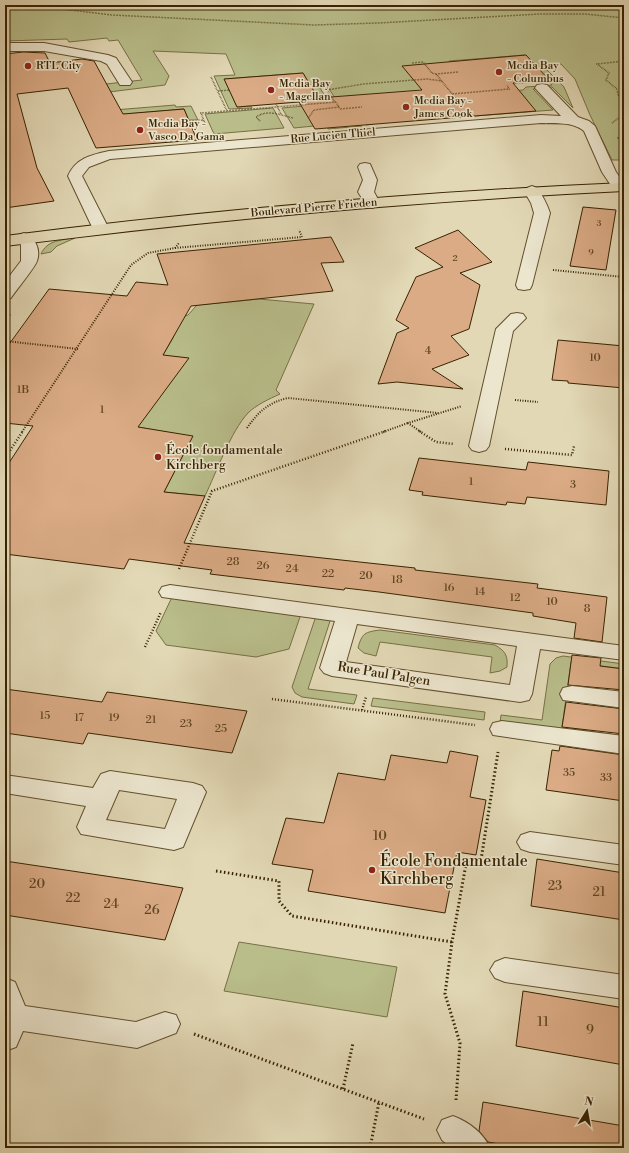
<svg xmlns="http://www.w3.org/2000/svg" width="629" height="1153" viewBox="0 0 629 1153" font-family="'Libre Bodoni',serif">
  <rect width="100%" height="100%" fill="#e2d8b5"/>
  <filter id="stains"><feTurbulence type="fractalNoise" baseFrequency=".005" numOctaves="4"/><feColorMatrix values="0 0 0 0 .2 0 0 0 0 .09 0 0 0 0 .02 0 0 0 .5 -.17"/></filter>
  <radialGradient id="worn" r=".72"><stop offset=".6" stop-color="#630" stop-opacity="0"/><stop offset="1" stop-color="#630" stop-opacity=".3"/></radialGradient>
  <g fill="#b8bd8a" stroke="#787045">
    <path d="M 5,5 L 624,5 L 624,160 L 612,160 L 590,115 L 575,79 L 561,64 L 542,65 L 564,87 L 573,108 L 552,87 L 533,89 L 553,110 L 475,116 L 458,95 L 523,90 L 526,87 L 552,85 L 525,55 L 449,61 L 457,71 L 450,99 L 373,124 L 366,125 L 361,119 L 358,119 L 362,126 L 328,129 L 325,123 L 314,126 L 294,128 L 282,108 L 338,103 L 328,87 L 320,88 L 325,96 L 317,97 L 303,73 L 225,79 L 237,107 L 251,106 L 252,108 L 229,109 L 214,76 L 235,75 L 226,54 L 153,51 L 169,76 L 165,85 L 101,93 L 106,84 L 142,80 L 118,40 L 109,41 L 107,38 L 69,42 L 67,39 L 5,41 Z"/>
    <path d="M 175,105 L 176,107 L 191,106 L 198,120 L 189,120 L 184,109 L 115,115 L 114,110 Z"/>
    <path d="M 273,108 L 284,128 L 214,134 L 205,114 Z"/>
    <path d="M 75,238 L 57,246 L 51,252 L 41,254 C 47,240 62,240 75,238 Z"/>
    <path d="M 259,299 L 314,304 L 276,390 L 280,394 C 269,399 256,405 248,413 C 231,431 216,473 205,496 L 164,492 L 192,437 L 138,427 L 163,355 L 173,338 L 180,318 L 188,315 L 197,305 Z"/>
    <path d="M 172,597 L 301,614 L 289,649 L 256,657 L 166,645 L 156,631 Z"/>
    <path d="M 316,616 L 331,618 L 308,689 L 357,695 L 354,704 L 302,697 L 295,693 L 292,687 Z"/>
    <path d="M 380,630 L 495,645 C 505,651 508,655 507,667 L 500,671 L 490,673 L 492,657 L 380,642 L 376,656 L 364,653 L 358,648 C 362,633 365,632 380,630 Z"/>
    <path d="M 563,656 L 624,664 L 624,669 L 571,662 L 562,727 L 624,736 L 624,739 L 500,723 L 501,715 L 542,720 L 550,664 L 556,658 Z"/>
    <path d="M 373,698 L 485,712 L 484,720 L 371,706 Z"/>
    <path d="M 239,942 L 397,967 L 387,1017 L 224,991 Z"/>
  </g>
  <g fill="#daab85" stroke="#392300">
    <path d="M 23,52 L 45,53 L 50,63 L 82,59 L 94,61 L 123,114 L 184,109 L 197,140 L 96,148 L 68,88 L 17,94 L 37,168 L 54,201 L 5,208 L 5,54 Z"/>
    <path d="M 526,55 L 551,82 L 513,83 L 536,111 L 315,129 L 299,102 L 237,107 L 224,79 L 303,73 L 318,98 L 422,90 L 402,66 Z"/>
    <path d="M 583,207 L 616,210 L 606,270 L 570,266 Z"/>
    <path d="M 458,230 L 492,262 L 460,273 L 480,285 L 469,329 L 451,336 L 469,355 L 432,369 L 463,389 L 397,382 L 378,384 L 397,333 L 409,328 L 396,320 L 416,277 L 443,267 L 415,248 Z"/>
    <path d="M 331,237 L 344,262 L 321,263 L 333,291 L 191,306 L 163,355 L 189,358 L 138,427 L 193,436 L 164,492 L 205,496 L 184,543 L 415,568 L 415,570 L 538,584 L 537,588 L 607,597 L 602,642 L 574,638 L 576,623 L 533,616 L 533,613 L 379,592 L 345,588 L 344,590 L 210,574 L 212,570 L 129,559 L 124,569 L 5,554 L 5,469 L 33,426 L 5,423 L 5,350 L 49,289 L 127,296 L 136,282 L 168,285 L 157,254 Z"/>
    <path d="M 558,340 L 624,346 L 624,388 L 568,383 L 568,381 L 552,380 Z"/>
    <path d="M 419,458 L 526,470 L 528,462 L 609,471 L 606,505 L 527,497 L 525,504 L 507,502 L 506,505 L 422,495 L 423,492 L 409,490 Z"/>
    <path d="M 572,655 L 601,658 L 600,666 L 624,669 L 624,690 L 568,685 Z"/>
    <path d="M 5,689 L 102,702 L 107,692 L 247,711 L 232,753 L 88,733 L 83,744 L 5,733 Z"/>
    <path d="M 566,702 L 624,709 L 624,734 L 562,727 Z"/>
    <path d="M 560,746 L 624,755 L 624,801 L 546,790 L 552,750 L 559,751 Z"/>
    <path d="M 450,751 L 478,756 L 470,797 L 486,800 L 476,855 L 457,852 L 445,913 L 308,891 L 313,870 L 272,864 L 286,818 L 324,823 L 338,773 L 385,780 L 391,755 L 447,763 Z"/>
    <path d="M 537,859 L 624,873 L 624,920 L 531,906 Z"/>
    <path d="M 5,861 L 139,881 L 183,888 L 165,940 L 5,915 Z"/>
    <path d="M 523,991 L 624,1008 L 624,1065 L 516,1046 Z"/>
    <path d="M 483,1102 L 624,1126 L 624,1148 L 523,1148 L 488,1142 L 479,1131 Z"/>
  </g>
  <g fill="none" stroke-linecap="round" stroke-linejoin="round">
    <g stroke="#63502d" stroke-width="2">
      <g id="minor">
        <path d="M 5,43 L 44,43 L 108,55 L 116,58 L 132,82 L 130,85 L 120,85 L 107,64 L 101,61 L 44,51 L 5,51 Z"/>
        <path d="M 542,84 L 547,85 L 578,117 L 589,121 L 595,126 L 616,172 L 624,183 L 624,190 L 619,191 L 614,190 L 602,172 L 584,131 C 572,121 556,124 541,123 L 110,159 L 89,167 L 82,176 L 109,229 L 107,232 L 101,234 L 95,232 L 93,229 L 68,176 C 76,158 91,155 109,151 L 541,115 L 561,116 L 535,88 L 537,85 Z"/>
        <path d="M 365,163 L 370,164 L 377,180 L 374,192 L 380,203 L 377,206 L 372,208 L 367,206 L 358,192 L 363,180 L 358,167 L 360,164 Z"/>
        <path d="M 532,186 L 537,188 C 543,196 547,204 550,213 L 532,285 L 530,289 L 524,290 L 518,289 L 516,285 L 534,213 L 531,203 L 524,191 L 527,188 Z"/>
        <path d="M 24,233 C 35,236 41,250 37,261 C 34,269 16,290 11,298 L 5,299 L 5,282 L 21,261 L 21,245 L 16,238 L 18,235 Z"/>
        <path d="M 517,313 L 523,314 L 526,318 L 513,331 L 489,446 L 486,450 L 479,452 L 472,450 L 469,446 L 496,329 L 511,314 Z"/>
        <path d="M 170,585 L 624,646 L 624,660 L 540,649 L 532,694 L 529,700 L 520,702 L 332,676 L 324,673 L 320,668 L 335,621 L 162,597 L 159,592 L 162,587 ZM 357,624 L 517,646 L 510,685 L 346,662 Z"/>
        <path d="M 572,686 L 624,692 L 624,708 L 563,700 L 560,694 L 563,688 Z"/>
        <path d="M 502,721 L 624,736 L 624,754 L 493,735 L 490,729 L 493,723 Z"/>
        <path d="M 110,771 L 193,783 L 202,786 L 206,792 L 183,847 L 174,850 L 81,834 L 77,827 L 86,806 L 5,793 L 5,775 L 93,788 L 101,774 ZM 119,790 L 177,799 L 165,829 L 106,820 Z"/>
        <path d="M 530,832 L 624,845 L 624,865 L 530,852 L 521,849 L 517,842 L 521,835 Z"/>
        <path d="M 505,958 L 624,975 L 624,999 L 505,982 L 495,978 L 490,970 L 495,962 Z"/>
        <path d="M 5,978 L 15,982 L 25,1006 L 136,1022 L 165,1012 L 176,1015 L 180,1024 L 176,1033 L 137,1048 L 23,1031 L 16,1047 L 5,1051 Z"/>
        <path d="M 453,1116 C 469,1122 483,1133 490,1148 L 451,1148 L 442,1140 L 437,1130 L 442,1120 Z"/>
      </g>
    </g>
    <g stroke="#392300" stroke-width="2">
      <path id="major" d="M 624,183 L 624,191 C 417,201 211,220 5,246 L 5,236 C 211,210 417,192 624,183 Z"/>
    </g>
    <g stroke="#392300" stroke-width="1.5" stroke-dasharray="0.5 1" stroke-linecap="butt">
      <path d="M 10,5 L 37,6 L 112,15 L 314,25 L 378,23 L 540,14 L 585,14 L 624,18"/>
      <path d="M 624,61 L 597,64 L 609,73 L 606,80 L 617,89 L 618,95 L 624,102"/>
      <path d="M 412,63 L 423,62 L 432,73 L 436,74"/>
      <path d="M 458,72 L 436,74 L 461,105"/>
      <path d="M 211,77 L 227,111"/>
      <path d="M 218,91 L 230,90"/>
      <path d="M 452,94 L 509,89 L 507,85"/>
      <path d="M 335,102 L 327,90 L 363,84 L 427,79 L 442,81"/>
      <path d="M 276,104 L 281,114"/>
      <path d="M 309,117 L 314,110 L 339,107"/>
      <path d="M 189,121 L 204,120"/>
      <path d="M 260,121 L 256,117 C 268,109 280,115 293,118"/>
      <path d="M 612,123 L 624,114"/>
      <path d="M 206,126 L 201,113 L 336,102 L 340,109 L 362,107"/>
      <path d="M 617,138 L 624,138"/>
    </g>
    <g stroke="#392300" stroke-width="2" stroke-dasharray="1 1.5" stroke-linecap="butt">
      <path d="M 175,248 L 302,237 L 299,230"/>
      <path d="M 553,270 L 624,277"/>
      <path d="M 5,327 L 10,314"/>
      <path d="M 5,341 L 78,349"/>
      <path d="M 515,400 L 538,402"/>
      <path d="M 247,428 C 258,412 269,402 288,398 L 438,413"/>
      <path d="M 22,432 L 131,265 L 148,253 L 175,248 L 179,243"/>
      <path d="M 383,432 L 408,423"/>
      <path d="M 421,432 L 408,423 L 462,406"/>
    </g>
    <g stroke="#392300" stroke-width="2.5" stroke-dasharray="1 2" stroke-linecap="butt">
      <path d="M 419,431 L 436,442 L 454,444"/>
      <path d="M 505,449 L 572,455 L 574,446"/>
      <path d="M 5,458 L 23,431"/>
      <path d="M 179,569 L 212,491 L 386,431"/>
      <path d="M 145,647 L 161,612"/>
      <path d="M 272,699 L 475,725"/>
      <path d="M 362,710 L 366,697"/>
    </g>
    <g stroke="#392300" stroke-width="3" stroke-dasharray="1.5 2.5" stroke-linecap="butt">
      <path d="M 216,871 L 279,881 L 279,901 L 292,916 L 452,942"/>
      <path d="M 194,1034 L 424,1119"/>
      <path d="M 343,1089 L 353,1043"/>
      <path d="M 456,1100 L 460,1043 L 445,994 L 452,942 L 466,864 L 481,860 L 498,752"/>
      <path d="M 370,1148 L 379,1102"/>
    </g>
    <use href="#minor" fill="#ece6cf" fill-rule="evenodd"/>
    <use href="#major" fill="#e2d8b5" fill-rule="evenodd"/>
  </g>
  <g fill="#8f2418" stroke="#ece6cf" stroke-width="1.5">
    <circle cx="28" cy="66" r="4"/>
    <circle cx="499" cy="72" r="4"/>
    <circle cx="271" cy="90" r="4"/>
    <circle cx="406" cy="107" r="4"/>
    <circle cx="140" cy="130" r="4"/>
    <circle cx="158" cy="457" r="4"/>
    <circle cx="372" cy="870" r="4"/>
  </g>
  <g text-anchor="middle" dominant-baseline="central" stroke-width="3" stroke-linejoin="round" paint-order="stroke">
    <g font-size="9" fill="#614521">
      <text x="599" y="223">3</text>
      <text x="591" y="252">9</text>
      <text x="455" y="258">2</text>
    </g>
    <g font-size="11" fill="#392300" stroke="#ece6cf" text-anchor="start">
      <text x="36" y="66">RTL City</text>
      <text x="507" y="66">Media Bay<tspan x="507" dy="13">- Columbus</tspan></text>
      <text x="279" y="84">Media Bay<tspan x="279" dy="13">- Magellan</tspan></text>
      <text x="414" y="101">Media Bay -<tspan x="414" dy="13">James Cook</tspan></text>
      <text x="148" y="124">Media Bay -<tspan x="148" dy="13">Vasco Da Gama</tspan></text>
    </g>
    <g font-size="11" fill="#392300" stroke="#ece6cf">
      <text transform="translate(333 136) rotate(-5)">Rue Lucien Thiel</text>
      <text transform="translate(314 208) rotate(-5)">Boulevard Pierre Frieden</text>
    </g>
    <g font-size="11" fill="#614521">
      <text x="428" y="351">4</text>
      <text x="595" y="358">10</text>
      <text x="23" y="390">1B</text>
      <text x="102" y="410">1</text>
      <text x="471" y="482">1</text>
      <text x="573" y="485">3</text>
      <text x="233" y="562">28</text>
      <text x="263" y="566">26</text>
      <text x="292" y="569">24</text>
      <text x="328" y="574">22</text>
      <text x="366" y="576">20</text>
      <text x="397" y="580">18</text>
      <text x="449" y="588">16</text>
      <text x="480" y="592">14</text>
      <text x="515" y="598">12</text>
      <text x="552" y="602">10</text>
      <text x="587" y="609">8</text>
      <text x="45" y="716">15</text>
      <text x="79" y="718">17</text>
      <text x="114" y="718">19</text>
      <text x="151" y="720">21</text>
      <text x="186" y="724">23</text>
      <text x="221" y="729">25</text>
      <text x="569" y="773">35</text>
      <text x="606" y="778">33</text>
    </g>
    <g font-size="13" fill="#392300" stroke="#ece6cf" text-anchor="start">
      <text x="166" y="450">École fondamentale<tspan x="166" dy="15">Kirchberg</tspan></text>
    </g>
    <g font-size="13" fill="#392300" stroke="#ece6cf">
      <text transform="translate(384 674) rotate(9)">Rue Paul Palgen</text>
    </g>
    <g font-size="13" fill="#614521">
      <text x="380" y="836">10</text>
      <text x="37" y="884">20</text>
      <text x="555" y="886">23</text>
      <text x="599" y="892">21</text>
      <text x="73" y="898">22</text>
      <text x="111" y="904">24</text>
      <text x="152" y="910">26</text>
      <text x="543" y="1022">11</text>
      <text x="590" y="1030">9</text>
    </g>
    <g font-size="16" fill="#392300" stroke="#ece6cf" text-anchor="start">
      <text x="380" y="861">École Fondamentale<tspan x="380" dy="18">Kirchberg</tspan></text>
    </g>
  </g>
  <rect width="629" height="1153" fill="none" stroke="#e2d8b5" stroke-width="20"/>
  <rect x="6" y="6" width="617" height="1141" fill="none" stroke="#392300" stroke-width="2"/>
  <rect x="10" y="10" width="609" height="1133" fill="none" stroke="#392300"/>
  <g transform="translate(587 1111) rotate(11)" stroke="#ece6cf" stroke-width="3" paint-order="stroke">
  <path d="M0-3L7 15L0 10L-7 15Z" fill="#392300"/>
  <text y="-6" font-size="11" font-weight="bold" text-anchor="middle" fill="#392300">N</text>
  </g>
  <rect width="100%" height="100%" filter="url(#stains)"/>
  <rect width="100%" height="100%" fill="url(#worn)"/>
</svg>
